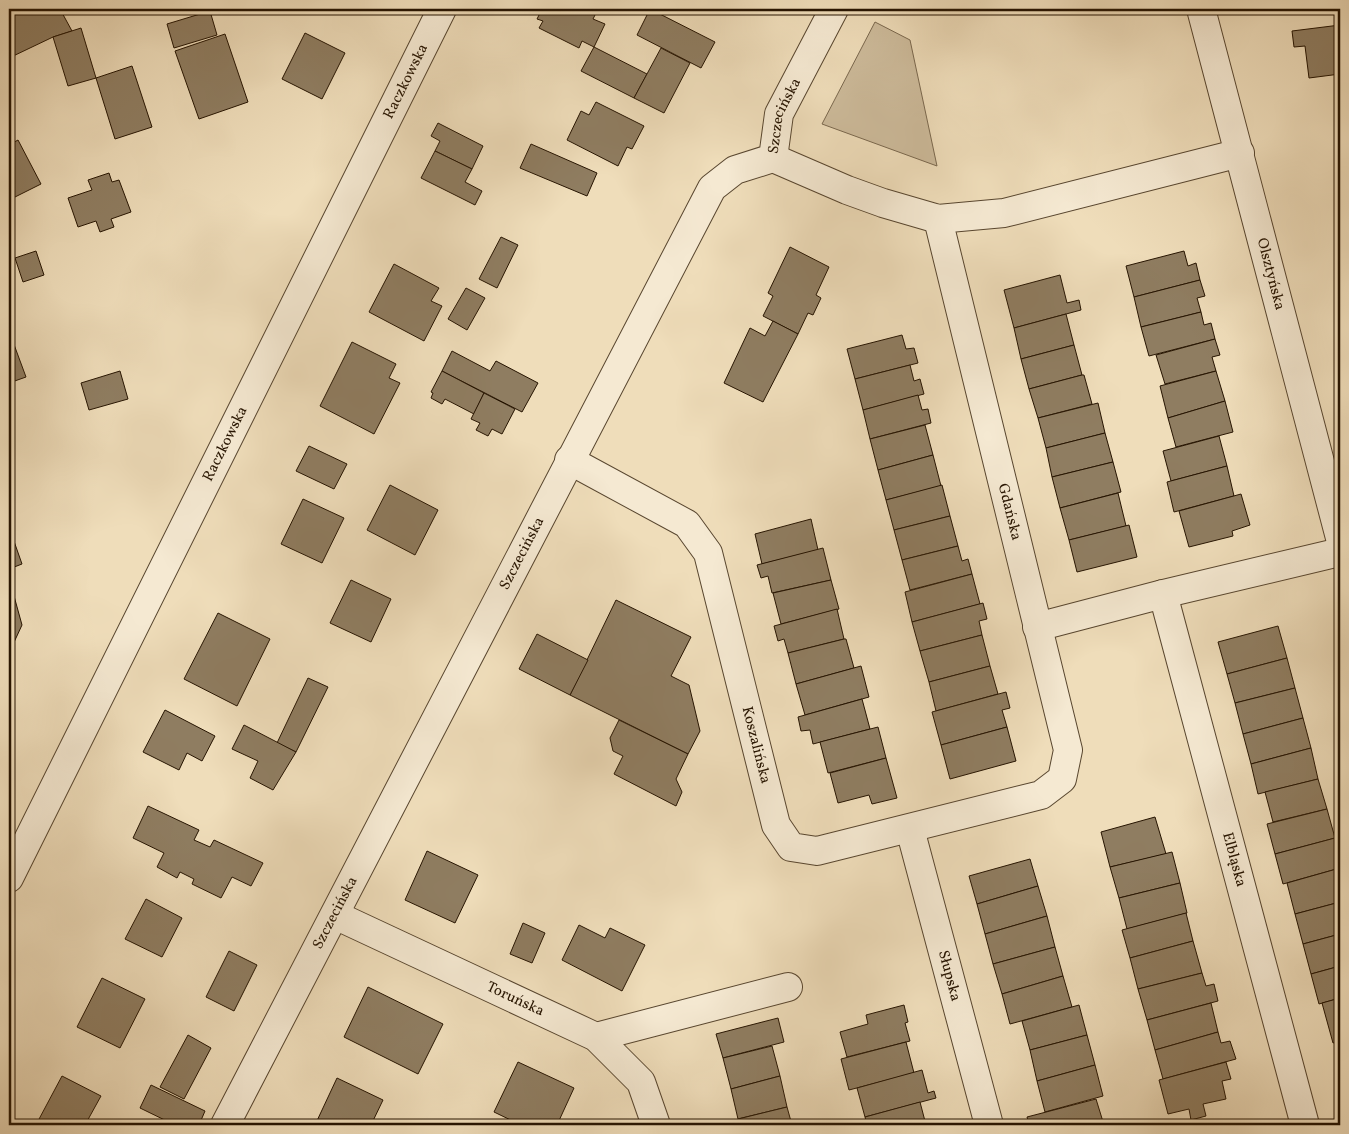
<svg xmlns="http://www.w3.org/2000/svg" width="1349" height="1134" viewBox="0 0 1349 1134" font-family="Vollkorn,serif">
  <rect width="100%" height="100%" fill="#efddba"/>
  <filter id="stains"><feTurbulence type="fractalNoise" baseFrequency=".004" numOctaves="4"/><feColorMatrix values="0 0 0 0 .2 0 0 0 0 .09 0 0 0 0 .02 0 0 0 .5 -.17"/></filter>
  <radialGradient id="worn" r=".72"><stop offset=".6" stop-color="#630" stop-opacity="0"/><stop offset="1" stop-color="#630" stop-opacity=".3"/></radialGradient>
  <path fill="#cdbb9b" stroke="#7a684e" d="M 875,22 L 910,40 L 937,166 L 822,124 Z"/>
  <g fill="#8f7d61" stroke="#261401">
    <path d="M 9,9 L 60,9 L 72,31 L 53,37 L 9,58 Z"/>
    <path d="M 137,9 L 153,9 L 139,14 Z"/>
    <path d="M 542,9 L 598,9 L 593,19 L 605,24 L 594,47 L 582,41 L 579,48 L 539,28 L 543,21 L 537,19 Z"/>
    <path d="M 650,9 L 715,42 L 701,68 L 637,35 Z"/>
    <path d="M 210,11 L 217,35 L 174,48 L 167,24 Z"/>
    <path d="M 1340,25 L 1340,74 L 1309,78 L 1305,46 L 1294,47 L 1292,31 Z"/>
    <path d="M 81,28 L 96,78 L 68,86 L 53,37 Z"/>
    <path d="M 305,33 L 345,53 L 322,99 L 282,79 Z"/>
    <path d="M 225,34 L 248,102 L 199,119 L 175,51 Z"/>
    <path d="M 594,47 L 647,74 L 634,98 L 581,71 Z"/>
    <path d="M 661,48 L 690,63 L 664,113 L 634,98 Z"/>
    <path d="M 132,66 L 152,127 L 115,139 L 96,78 Z"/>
    <path d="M 596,102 L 644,126 L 632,149 L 627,147 L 618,166 L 567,140 L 581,111 L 589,115 Z"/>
    <path d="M 438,123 L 483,146 L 472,169 L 435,151 L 440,141 L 431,136 Z"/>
    <path d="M 18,140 L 41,184 L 9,200 L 9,145 Z"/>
    <path d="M 531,144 L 597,173 L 587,196 L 520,168 Z"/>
    <path d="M 435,151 L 472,169 L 465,182 L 482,191 L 475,205 L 421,178 Z"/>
    <path d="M 109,173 L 112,182 L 119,180 L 131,212 L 111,219 L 114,227 L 100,232 L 96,221 L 78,227 L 68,198 L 92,190 L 88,180 Z"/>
    <path d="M 1340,234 L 1340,256 L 1335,236 Z"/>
    <path d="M 501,237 L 518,245 L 497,288 L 479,279 Z"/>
    <path d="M 790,247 L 829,267 L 816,295 L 821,298 L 813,315 L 808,313 L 798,334 L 763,316 L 773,296 L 768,293 Z"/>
    <path d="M 36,251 L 44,275 L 23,282 L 15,258 Z"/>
    <path d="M 1184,251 L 1188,266 L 1196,263 L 1200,280 L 1134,297 L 1126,266 Z"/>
    <path d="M 394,264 L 439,288 L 431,301 L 442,306 L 424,341 L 369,312 Z"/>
    <path d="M 1060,275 L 1067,303 L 1079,300 L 1081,310 L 1014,328 L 1004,290 Z"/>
    <path d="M 1200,280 L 1205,296 L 1197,298 L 1201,312 L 1141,327 L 1134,297 Z"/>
    <path d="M 466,288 L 485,298 L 467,330 L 448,319 Z"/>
    <path d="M 1201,312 L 1204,325 L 1211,323 L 1215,339 L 1149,356 L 1141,327 Z"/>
    <path d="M 1066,314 L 1074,345 L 1021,359 L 1014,328 Z"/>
    <path d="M 773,321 L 798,334 L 763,402 L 724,383 L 750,328 L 765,336 Z"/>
    <path d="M 9,331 L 26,377 L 9,383 Z"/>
    <path d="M 902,335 L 906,349 L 914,348 L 918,363 L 855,379 L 847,349 Z"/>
    <path d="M 1215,339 L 1220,355 L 1212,357 L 1216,371 L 1165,384 L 1156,355 Z"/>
    <path d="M 352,342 L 396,364 L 389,378 L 400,383 L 374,434 L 320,406 Z"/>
    <path d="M 1074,345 L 1082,375 L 1029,389 L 1021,359 Z"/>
    <path d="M 452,351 L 490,371 L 496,361 L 538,383 L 522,412 L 442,371 Z"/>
    <path d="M 910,365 L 914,381 L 920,379 L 924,394 L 863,410 L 855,379 Z"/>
    <path d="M 120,371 L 128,399 L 89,410 L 81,383 Z"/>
    <path d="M 442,371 L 484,393 L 474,414 L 445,399 L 442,404 L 431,398 L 433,393 L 431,392 Z"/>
    <path d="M 1216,371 L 1225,401 L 1168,418 L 1160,386 Z"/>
    <path d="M 1082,375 L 1084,375 L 1092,404 L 1038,418 L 1029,389 Z"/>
    <path d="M 484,393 L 515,409 L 502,434 L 492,429 L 488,436 L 476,430 L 480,423 L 471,419 Z"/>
    <path d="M 918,395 L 922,410 L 928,409 L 931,423 L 870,439 L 863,410 Z"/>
    <path d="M 1225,401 L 1233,432 L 1176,447 L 1168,418 Z"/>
    <path d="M 1098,403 L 1105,433 L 1046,448 L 1038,418 Z"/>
    <path d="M 925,425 L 933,455 L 878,470 L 870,439 Z"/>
    <path d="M 1105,433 L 1113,462 L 1052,477 L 1046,448 Z"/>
    <path d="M 1219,436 L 1227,466 L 1171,481 L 1163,451 Z"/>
    <path d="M 309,446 L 347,464 L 334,489 L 296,471 Z"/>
    <path d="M 933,455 L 941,486 L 886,500 L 878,470 Z"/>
    <path d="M 1113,462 L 1121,492 L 1060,508 L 1052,477 Z"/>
    <path d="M 1227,466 L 1234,496 L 1174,512 L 1167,482 Z"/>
    <path d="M 390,485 L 438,510 L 415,555 L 367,530 Z"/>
    <path d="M 942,485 L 950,516 L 894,530 L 886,500 Z"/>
    <path d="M 1118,493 L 1126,526 L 1069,540 L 1060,508 Z"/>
    <path d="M 1241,494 L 1250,525 L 1232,531 L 1233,536 L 1189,547 L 1179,511 Z"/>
    <path d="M 303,499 L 344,518 L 322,563 L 281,544 Z"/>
    <path d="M 950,516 L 958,546 L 902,560 L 894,530 Z"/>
    <path d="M 811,519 L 818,550 L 762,564 L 755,534 Z"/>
    <path d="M 1129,525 L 1137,557 L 1077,572 L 1069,540 Z"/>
    <path d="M 9,527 L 22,564 L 9,569 Z"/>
    <path d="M 958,546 L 962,561 L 968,559 L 972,574 L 910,590 L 902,560 Z"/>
    <path d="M 823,548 L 831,580 L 772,593 L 768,576 L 761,578 L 757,565 Z"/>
    <path d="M 972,574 L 980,604 L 912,622 L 905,592 Z"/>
    <path d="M 351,580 L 391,599 L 371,642 L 330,623 Z"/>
    <path d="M 831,580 L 839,609 L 781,624 L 773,593 Z"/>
    <path d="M 14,596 L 22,625 L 9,653 L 9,598 Z"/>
    <path d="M 616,600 L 691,637 L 671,676 L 689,685 L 700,731 L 688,754 L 570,695 Z"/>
    <path d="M 983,603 L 987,619 L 979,621 L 982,635 L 920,651 L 912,622 Z"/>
    <path d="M 837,609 L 844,639 L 788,653 L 784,639 L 778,641 L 774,626 Z"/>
    <path d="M 218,613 L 270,639 L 237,706 L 184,679 Z"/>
    <path d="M 1278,626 L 1287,658 L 1227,674 L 1218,642 Z"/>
    <path d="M 537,634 L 588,660 L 570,695 L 519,669 Z"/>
    <path d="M 982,635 L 990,666 L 929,682 L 920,651 Z"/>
    <path d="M 844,639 L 846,639 L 854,668 L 796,684 L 788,653 Z"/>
    <path d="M 1287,658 L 1295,688 L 1235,703 L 1227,674 Z"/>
    <path d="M 861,666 L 869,697 L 805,715 L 796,684 Z"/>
    <path d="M 990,666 L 998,694 L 936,711 L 929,682 Z"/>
    <path d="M 308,678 L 328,687 L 296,752 L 277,743 Z"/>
    <path d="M 1295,688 L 1303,718 L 1243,734 L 1235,703 Z"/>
    <path d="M 1006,692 L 1010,708 L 1002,710 L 1007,727 L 941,745 L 932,712 Z"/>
    <path d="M 862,699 L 870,729 L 813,744 L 810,730 L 801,731 L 798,717 Z"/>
    <path d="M 165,710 L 215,736 L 202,761 L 187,753 L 179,770 L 143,752 Z"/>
    <path d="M 1303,718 L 1311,748 L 1251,764 L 1243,734 Z"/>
    <path d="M 619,720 L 688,754 L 676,779 L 682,792 L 676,806 L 614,774 L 623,756 L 613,751 L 610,738 Z"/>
    <path d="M 244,725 L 296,752 L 273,790 L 250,778 L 258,761 L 232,749 Z"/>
    <path d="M 878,727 L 886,758 L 828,773 L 820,742 Z"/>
    <path d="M 1007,727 L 1016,761 L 950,779 L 941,745 Z"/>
    <path d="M 1311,748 L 1318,779 L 1258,794 L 1251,764 Z"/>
    <path d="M 886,758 L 897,798 L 872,804 L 869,795 L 838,803 L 830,773 Z"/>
    <path d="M 1318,779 L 1327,809 L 1273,822 L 1265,792 Z"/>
    <path d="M 148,806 L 199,830 L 194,840 L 210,847 L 214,840 L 263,863 L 251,886 L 232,877 L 221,898 L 192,884 L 194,879 L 180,872 L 177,878 L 157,867 L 164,853 L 133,838 Z"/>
    <path d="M 1327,809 L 1335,838 L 1275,854 L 1267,824 Z"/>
    <path d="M 1155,817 L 1166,854 L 1110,867 L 1101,832 Z"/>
    <path d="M 1335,838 L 1340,859 L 1340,868 L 1283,884 L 1275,854 Z"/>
    <path d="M 427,851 L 478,875 L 455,923 L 405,900 Z"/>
    <path d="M 1172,852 L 1180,883 L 1119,898 L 1110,867 Z"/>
    <path d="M 1030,859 L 1038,886 L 977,904 L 969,876 Z"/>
    <path d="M 1340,868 L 1340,902 L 1295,914 L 1287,883 Z"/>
    <path d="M 1180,883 L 1187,913 L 1127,929 L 1119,898 Z"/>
    <path d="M 1038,886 L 1047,916 L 985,934 L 977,904 Z"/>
    <path d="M 146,899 L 182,918 L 162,957 L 125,939 Z"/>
    <path d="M 1340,902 L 1340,934 L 1303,944 L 1295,914 Z"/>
    <path d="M 1186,913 L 1193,941 L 1130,958 L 1122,930 Z"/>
    <path d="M 1047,916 L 1055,947 L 993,964 L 985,934 Z"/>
    <path d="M 523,923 L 545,933 L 532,963 L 510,954 Z"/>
    <path d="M 579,925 L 605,938 L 610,928 L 645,945 L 622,991 L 562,960 Z"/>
    <path d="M 1340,934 L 1340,966 L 1311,974 L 1303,944 Z"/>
    <path d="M 1193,941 L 1202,973 L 1138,989 L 1130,958 Z"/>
    <path d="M 1055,947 L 1063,976 L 1002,994 L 993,964 Z"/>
    <path d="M 229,951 L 257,965 L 234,1011 L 206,997 Z"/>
    <path d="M 1340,966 L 1340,998 L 1319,1004 L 1311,974 Z"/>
    <path d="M 1202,973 L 1206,986 L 1214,984 L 1218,1001 L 1147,1020 L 1138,989 Z"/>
    <path d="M 1063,976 L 1072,1007 L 1010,1024 L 1002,994 Z"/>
    <path d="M 102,978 L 145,999 L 120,1048 L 77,1027 Z"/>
    <path d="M 368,987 L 443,1024 L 418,1074 L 344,1037 Z"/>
    <path d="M 1340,998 L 1340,1041 L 1333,1043 L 1322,1003 Z"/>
    <path d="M 1211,1003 L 1218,1032 L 1155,1050 L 1147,1020 Z"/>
    <path d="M 904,1005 L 908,1022 L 905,1023 L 910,1041 L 847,1057 L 840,1032 L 868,1024 L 866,1015 Z"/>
    <path d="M 1079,1005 L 1087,1035 L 1030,1050 L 1022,1021 Z"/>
    <path d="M 778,1018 L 784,1042 L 723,1058 L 716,1034 Z"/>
    <path d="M 1218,1032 L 1221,1043 L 1230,1041 L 1236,1059 L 1163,1079 L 1155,1050 Z"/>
    <path d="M 188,1035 L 211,1048 L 184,1099 L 160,1087 Z"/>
    <path d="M 1087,1035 L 1095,1065 L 1037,1081 L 1030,1050 Z"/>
    <path d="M 906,1042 L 914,1073 L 849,1090 L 841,1059 Z"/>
    <path d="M 772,1046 L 780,1076 L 731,1089 L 723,1058 Z"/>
    <path d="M 518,1062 L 574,1088 L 557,1125 L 521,1125 L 494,1112 Z"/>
    <path d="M 1226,1062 L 1231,1079 L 1222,1081 L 1226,1099 L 1203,1104 L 1206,1116 L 1191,1120 L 1189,1109 L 1168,1114 L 1159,1080 Z"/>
    <path d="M 1095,1065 L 1103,1096 L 1045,1112 L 1037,1081 Z"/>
    <path d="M 922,1070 L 928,1093 L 934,1091 L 936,1098 L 865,1117 L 857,1088 Z"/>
    <path d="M 62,1076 L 101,1096 L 85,1125 L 46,1125 L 38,1121 Z"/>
    <path d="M 780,1076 L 787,1107 L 738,1119 L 731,1089 Z"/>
    <path d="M 337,1078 L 383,1100 L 371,1125 L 315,1125 Z"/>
    <path d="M 151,1085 L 205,1111 L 199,1125 L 175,1125 L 140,1108 Z"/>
    <path d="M 1096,1099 L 1104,1125 L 1029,1125 L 1027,1117 Z"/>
    <path d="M 920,1102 L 926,1125 L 867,1125 L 865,1117 Z"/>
    <path d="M 787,1107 L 792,1125 L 740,1125 L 738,1119 Z"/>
  </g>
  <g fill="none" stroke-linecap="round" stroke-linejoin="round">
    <g stroke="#58462f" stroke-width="30">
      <g id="minor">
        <path id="s1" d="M 1201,9 L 1340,538"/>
        <path d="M 773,158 L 847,190 L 883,203 L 938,219 L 1004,213 L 1240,153"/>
        <path id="s2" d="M 569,460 L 687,524 L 708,553 L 776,825 L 791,847 L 817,851 L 1041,795 L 1062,779 L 1068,750 L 938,219"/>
        <path id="s3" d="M 1163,594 L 1305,1125"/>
        <path d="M 1037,627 L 1163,594 L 1340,552"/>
        <path id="s4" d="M 910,829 L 989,1125"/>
        <path id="s5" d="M 335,915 L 596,1037 L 641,1082 L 656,1125"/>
        <path d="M 596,1037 L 788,987"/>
        <path id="s6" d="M 225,1125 L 712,188 L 735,170 L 773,158 L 779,114 L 834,9"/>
      </g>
    </g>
    <g stroke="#58462f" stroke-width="30">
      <g id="tertiary">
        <path id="s7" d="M 9,878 L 442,9"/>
      </g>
    </g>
    <use href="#minor" stroke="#f5e9d2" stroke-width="28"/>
    <use href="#tertiary" stroke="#f5e9d2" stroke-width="28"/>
  </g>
  <g text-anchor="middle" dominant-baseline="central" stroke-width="4" stroke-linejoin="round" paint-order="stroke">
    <g font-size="15" fill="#261401" stroke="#f5e9d2">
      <text stroke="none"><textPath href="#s7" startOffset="890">Raczkowska</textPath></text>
      <text stroke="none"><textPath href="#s6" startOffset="1169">Szczecińska</textPath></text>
      <text stroke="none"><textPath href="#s1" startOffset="274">Olsztyńska</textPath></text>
      <text stroke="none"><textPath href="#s7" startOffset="485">Raczkowska</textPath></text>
      <text transform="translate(1009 512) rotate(76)">Gdańska</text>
      <text stroke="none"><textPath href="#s6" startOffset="644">Szczecińska</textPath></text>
      <text stroke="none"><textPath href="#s2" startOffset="368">Koszalińska</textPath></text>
      <text stroke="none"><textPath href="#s3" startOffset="275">Elbląska</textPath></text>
      <text stroke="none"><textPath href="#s6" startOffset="239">Szczecińska</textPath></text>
      <text stroke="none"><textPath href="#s4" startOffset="152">Słupska</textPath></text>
      <text stroke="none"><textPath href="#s5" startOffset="199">Toruńska</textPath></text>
    </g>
  </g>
  <rect width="1349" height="1134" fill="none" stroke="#efddba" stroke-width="30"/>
  <rect x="10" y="10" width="1329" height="1114" fill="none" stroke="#261401" stroke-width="2.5"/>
  <rect x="15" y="15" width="1319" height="1104" fill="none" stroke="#261401"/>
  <rect width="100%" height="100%" filter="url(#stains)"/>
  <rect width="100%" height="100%" fill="url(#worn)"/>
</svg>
